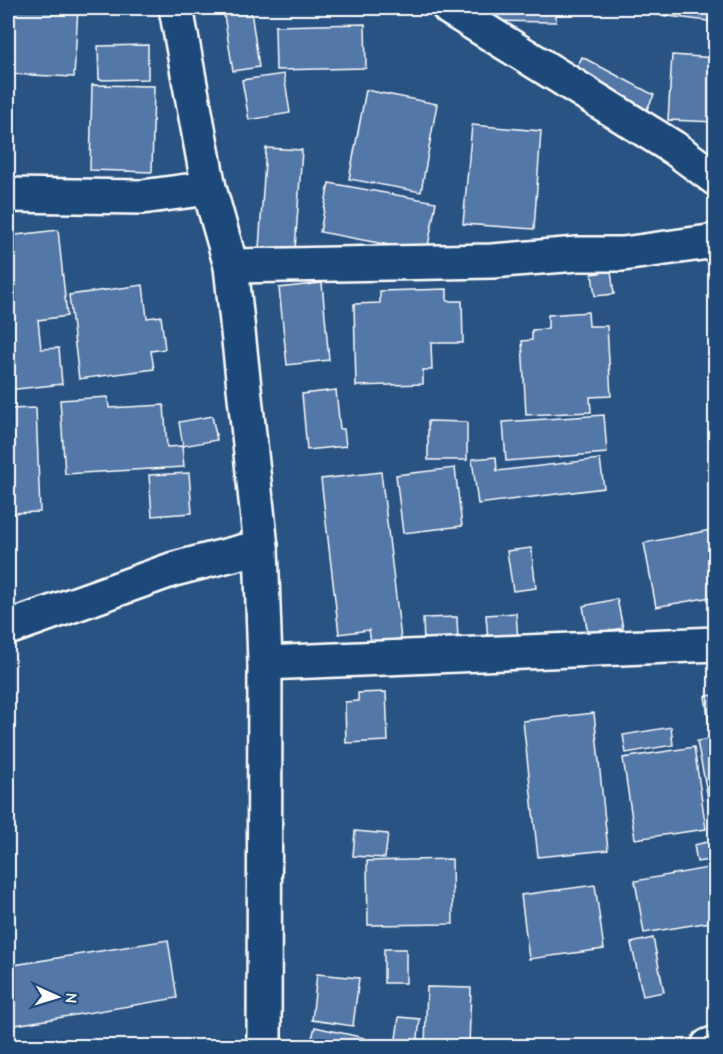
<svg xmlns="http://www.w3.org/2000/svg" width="723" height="1054" viewBox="0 0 723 1054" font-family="'Comic Neue',sans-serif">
  <rect width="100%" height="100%" fill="#295383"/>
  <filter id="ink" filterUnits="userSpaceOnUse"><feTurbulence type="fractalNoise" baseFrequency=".0167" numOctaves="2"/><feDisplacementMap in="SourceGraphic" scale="12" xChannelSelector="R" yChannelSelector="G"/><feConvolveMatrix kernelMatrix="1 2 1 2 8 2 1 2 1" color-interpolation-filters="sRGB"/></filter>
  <g filter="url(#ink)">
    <g fill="#5377a6" stroke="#fff" stroke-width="1.5">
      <path d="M 8,8 L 78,8 L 74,77 L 8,74 Z"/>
      <path d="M 492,8 L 556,8 L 556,22 L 492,21 Z"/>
      <path d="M 645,8 L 716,8 L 716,22 L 644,13 Z"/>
      <path d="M 251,11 L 259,67 L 233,71 L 224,15 Z"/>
      <path d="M 365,24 L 366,68 L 276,70 L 275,26 Z"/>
      <path d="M 148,45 L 148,79 L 99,80 L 98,46 Z"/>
      <path d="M 672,55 L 716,58 L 716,122 L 668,120 Z"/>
      <path d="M 582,57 L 654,95 L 643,117 L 571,79 Z"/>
      <path d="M 284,74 L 290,113 L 249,120 L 242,80 Z"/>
      <path d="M 92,85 L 154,86 L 152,172 L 90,170 Z"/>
      <path d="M 366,90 L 437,104 L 421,192 L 349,179 Z"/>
      <path d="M 472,125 L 541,131 L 534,229 L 463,224 Z"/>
      <path d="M 266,148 L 302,150 L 295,250 L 259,248 Z"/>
      <path d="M 329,183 L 436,202 L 427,252 L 320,232 Z"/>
      <path d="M 58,230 L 67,316 L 38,320 L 41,349 L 59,348 L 62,384 L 8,390 L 8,236 Z"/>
      <path d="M 611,271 L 614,294 L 595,296 L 592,274 Z"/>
      <path d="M 322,283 L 329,360 L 287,365 L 279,288 Z"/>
      <path d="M 143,285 L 147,318 L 161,316 L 165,349 L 151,351 L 154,369 L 79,379 L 69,295 Z"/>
      <path d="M 447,289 L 447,301 L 462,301 L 463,343 L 431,343 L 432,370 L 423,370 L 423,384 L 356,386 L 354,304 L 380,303 L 380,291 Z"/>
      <path d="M 588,312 L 589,326 L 607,326 L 611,396 L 590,397 L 591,412 L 526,415 L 522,341 L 532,340 L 532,330 L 548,329 L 548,315 Z"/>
      <path d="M 336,390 L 340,429 L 344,429 L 346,446 L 307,450 L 302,394 Z"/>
      <path d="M 108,397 L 109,408 L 164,405 L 167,447 L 182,446 L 184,467 L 65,474 L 60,400 Z"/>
      <path d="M 36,408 L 40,512 L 8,513 L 8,409 Z"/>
      <path d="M 604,415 L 607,453 L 506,461 L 503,422 Z"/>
      <path d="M 212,416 L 217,440 L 183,446 L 179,422 Z"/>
      <path d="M 428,421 L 467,422 L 467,460 L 428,460 Z"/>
      <path d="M 496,457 L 497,471 L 600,459 L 604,488 L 478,504 L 472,459 Z"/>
      <path d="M 455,468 L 462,526 L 403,533 L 396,475 Z"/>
      <path d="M 381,472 L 401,639 L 371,642 L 369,630 L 339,634 L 321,479 Z"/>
      <path d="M 189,473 L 192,513 L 152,516 L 149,475 Z"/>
      <path d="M 716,529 L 716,596 L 656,607 L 644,543 Z"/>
      <path d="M 531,548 L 536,588 L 513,591 L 507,551 Z"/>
      <path d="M 617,599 L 623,628 L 588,634 L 583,606 Z"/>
      <path d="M 516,613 L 518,639 L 488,641 L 486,615 Z"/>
      <path d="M 457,617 L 458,641 L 424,643 L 423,618 Z"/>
      <path d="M 386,692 L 388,741 L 346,743 L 345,702 L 358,701 L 358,693 Z"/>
      <path d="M 716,695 L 716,730 L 710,731 L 705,696 Z"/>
      <path d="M 594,713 L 608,850 L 538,857 L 523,721 Z"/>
      <path d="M 671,727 L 673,745 L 626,753 L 623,735 Z"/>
      <path d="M 716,738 L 716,839 L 697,741 Z"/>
      <path d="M 694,747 L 706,829 L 635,839 L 623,758 Z"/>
      <path d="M 355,831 L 388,834 L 385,858 L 353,856 Z"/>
      <path d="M 716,840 L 716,859 L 697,862 L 694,845 Z"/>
      <path d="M 452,859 L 453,924 L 368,925 L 367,861 Z"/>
      <path d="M 713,867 L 716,883 L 716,921 L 644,933 L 635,881 Z"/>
      <path d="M 595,885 L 604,949 L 529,959 L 521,895 Z"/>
      <path d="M 653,938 L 664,992 L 643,996 L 631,943 Z"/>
      <path d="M 168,940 L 177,998 L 9,1026 L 8,966 Z"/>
      <rect x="384" y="949" width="22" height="34"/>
      <path d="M 317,974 L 359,978 L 353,1026 L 312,1020 Z"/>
      <path d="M 427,987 L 471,988 L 469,1046 L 425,1046 Z"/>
      <path d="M 399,1017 L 420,1019 L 417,1046 L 395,1046 Z"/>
      <path d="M 315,1027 L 365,1038 L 364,1046 L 310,1046 Z"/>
      <path d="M 664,1038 L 668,1046 L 650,1046 L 649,1044 Z"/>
    </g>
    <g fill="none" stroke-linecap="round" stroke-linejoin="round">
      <g stroke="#fff" stroke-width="38">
        <g id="minor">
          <path d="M 176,8 L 209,188 L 231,266 L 261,547 L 265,663 L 264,1046"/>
          <path d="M 449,8 L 674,148 L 716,179"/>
          <path d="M 8,195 L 142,197 L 209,188"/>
          <path d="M 231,266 L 492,261 L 577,254 L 623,254 L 716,241"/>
          <path d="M 8,628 L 174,569 L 261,547"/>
          <path d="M 265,663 L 716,644"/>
          <path d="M 708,1046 L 716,1043"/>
        </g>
      </g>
      <use href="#minor" stroke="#1f4a7a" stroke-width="33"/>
    </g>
  </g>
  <rect width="723" height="1054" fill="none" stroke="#1f4a7a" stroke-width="30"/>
  <rect x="15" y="15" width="693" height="1024" fill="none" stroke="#fff" stroke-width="2" filter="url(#ink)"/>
  <g transform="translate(57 997) rotate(94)" stroke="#1f4a7a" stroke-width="4.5" paint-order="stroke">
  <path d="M0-4.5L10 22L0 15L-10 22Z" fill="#ffffff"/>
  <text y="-9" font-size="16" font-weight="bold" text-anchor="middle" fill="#ffffff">N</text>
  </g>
</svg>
